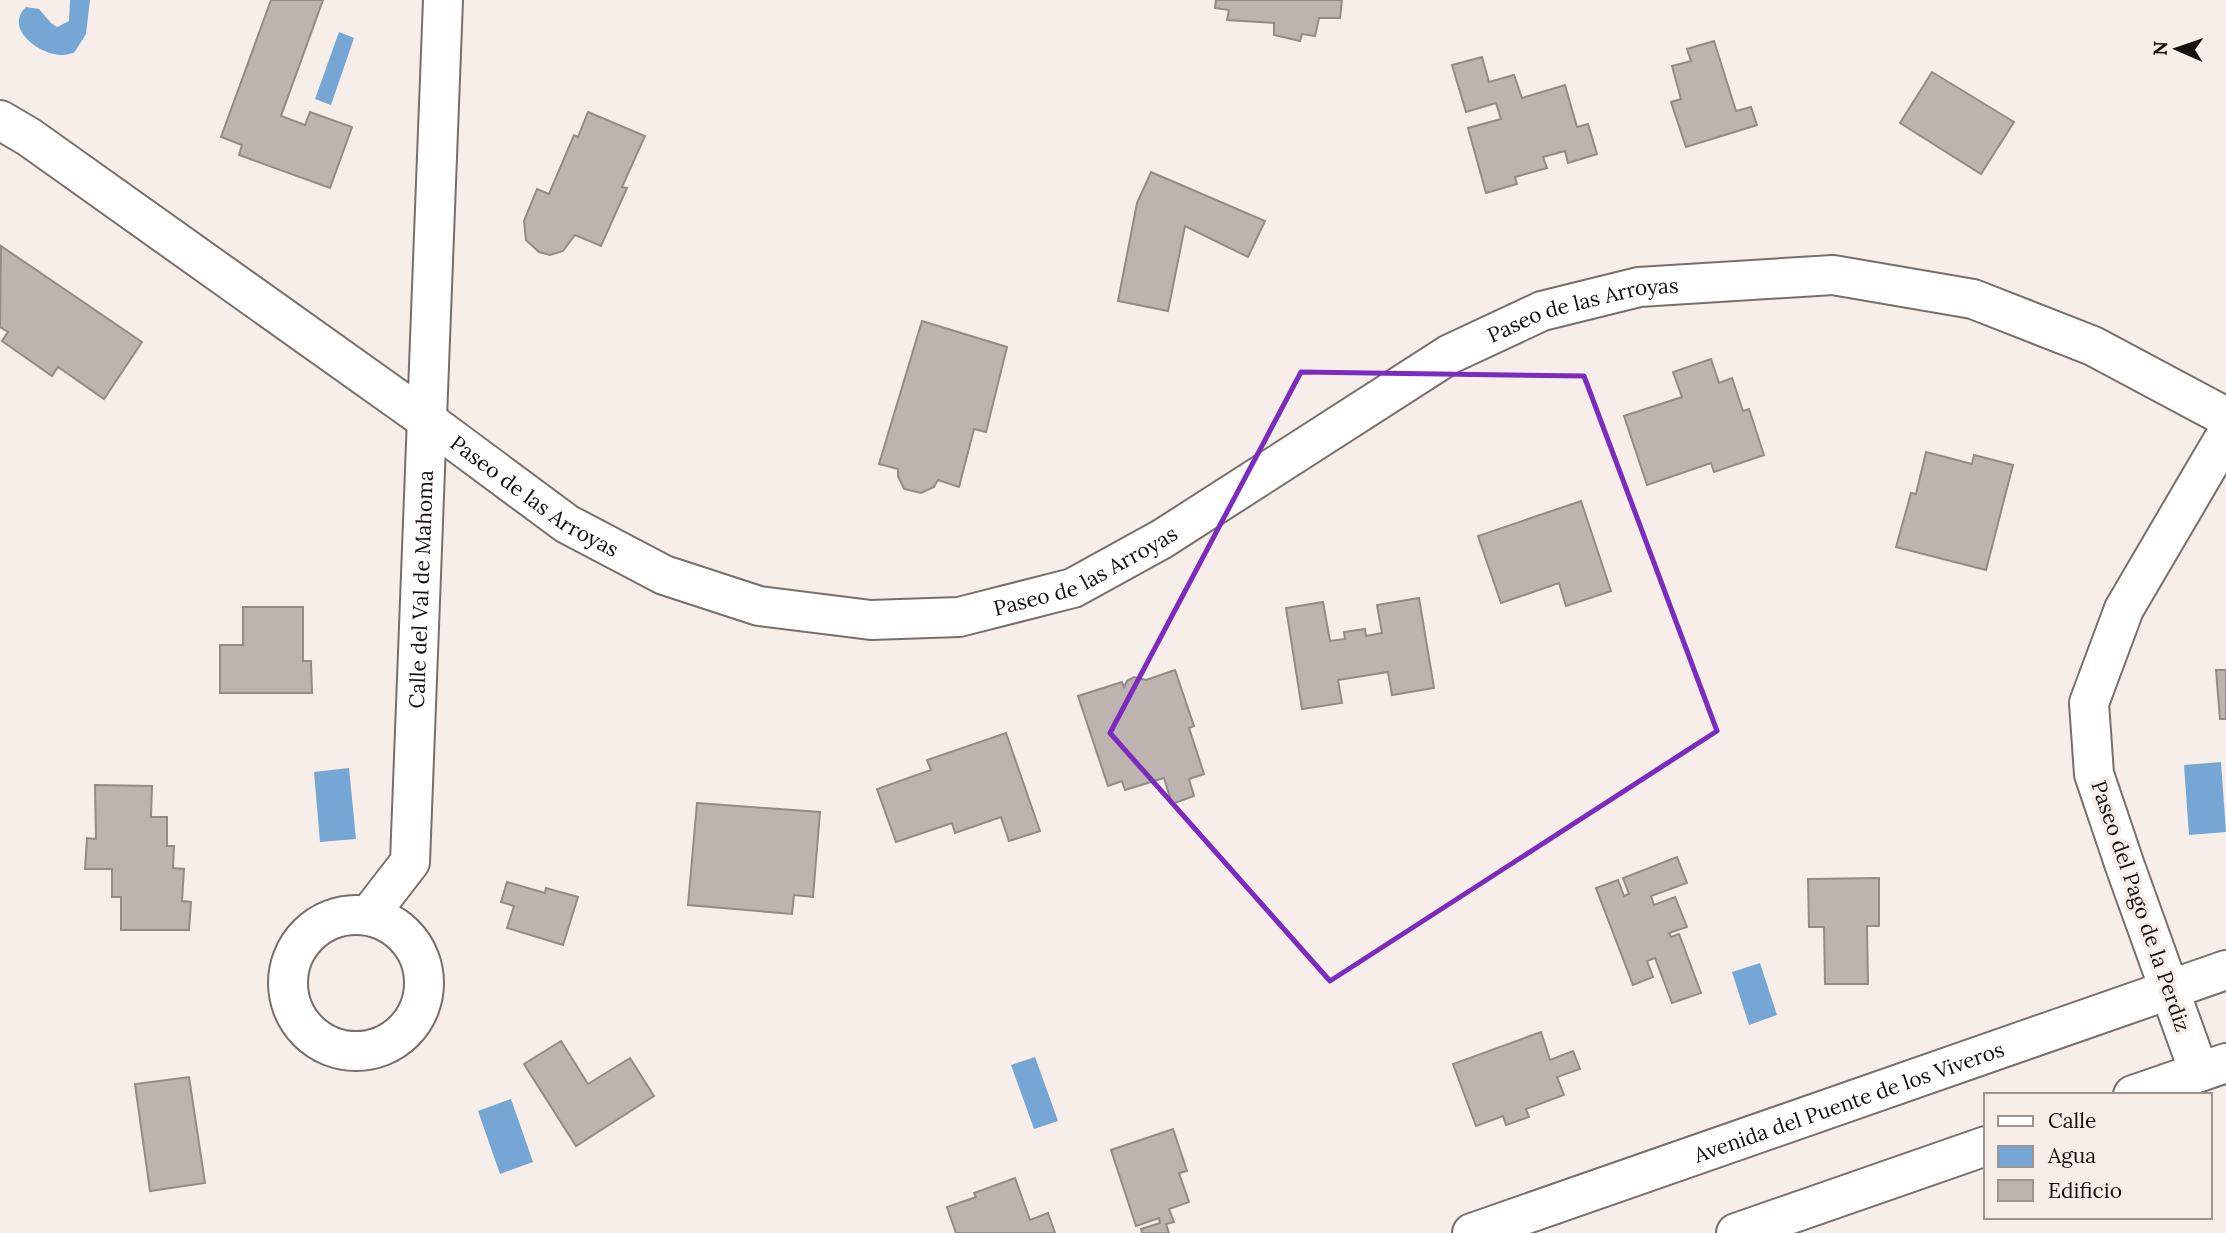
<svg xmlns="http://www.w3.org/2000/svg" width="2226" height="1233" viewBox="0 0 2226 1233" font-family="Lora,serif">
  <rect width="100%" height="100%" fill="#f7eee9"/>
  <g fill="#76a7d4">
    <path d="M 70,0 L 90,0 L 86,34 L 74,53 C 71,53 67,55 63,55 C 41,56 3,29 26,7 L 39,9 L 51,23 L 57,27 L 69,21 Z"/>
    <path d="M 339,32 L 354,38 L 331,105 L 315,99 Z"/>
    <path d="M 2221,762 L 2226,832 L 2189,835 L 2184,765 Z"/>
    <path d="M 349,768 L 356,839 L 320,842 L 314,772 Z"/>
    <path d="M 1760,963 L 1777,1015 L 1749,1025 L 1732,972 Z"/>
    <path d="M 1035,1057 L 1058,1121 L 1034,1129 L 1011,1065 Z"/>
    <path d="M 511,1099 L 533,1162 L 500,1174 L 478,1111 Z"/>
  </g>
  <g fill="#bdb4af" stroke="#938b87" stroke-width="2">
    <path d="M 271,0 L 323,0 L 281,116 L 305,125 L 310,112 L 352,127 L 330,188 L 239,155 L 242,145 L 221,137 Z"/>
    <path d="M 1216,0 L 1342,0 L 1340,18 L 1319,18 L 1315,36 L 1302,34 L 1300,41 L 1274,35 L 1274,23 L 1227,20 L 1229,10 L 1215,8 Z"/>
    <path d="M 1714,41 L 1736,111 L 1751,107 L 1757,125 L 1686,147 L 1671,102 L 1681,99 L 1672,66 L 1691,61 L 1687,49 Z"/>
    <path d="M 1482,57 L 1489,82 L 1514,75 L 1522,98 L 1565,85 L 1577,127 L 1588,124 L 1597,154 L 1568,163 L 1565,151 L 1543,157 L 1547,168 L 1515,177 L 1517,184 L 1486,193 L 1468,128 L 1501,119 L 1496,103 L 1466,112 L 1452,65 Z"/>
    <path d="M 1932,72 L 2014,122 L 1981,174 L 1900,123 Z"/>
    <path d="M 588,112 L 645,136 L 622,187 L 627,188 L 601,246 L 575,235 L 563,251 L 550,255 L 539,252 L 526,240 L 524,221 L 537,189 L 549,194 L 574,135 L 578,137 Z"/>
    <path d="M 1151,172 L 1265,221 L 1248,257 L 1185,226 L 1168,311 L 1118,301 L 1137,203 Z"/>
    <path d="M 1,246 L 142,342 L 104,399 L 58,367 L 52,376 L 2,341 L 8,332 L 0,327 Z"/>
    <path d="M 922,321 L 1007,347 L 986,432 L 974,429 L 959,487 L 938,480 L 934,487 L 921,493 L 904,489 L 898,476 L 898,469 L 879,464 Z"/>
    <path d="M 1711,359 L 1719,383 L 1732,378 L 1743,411 L 1749,409 L 1764,455 L 1714,472 L 1711,463 L 1647,485 L 1624,416 L 1682,397 L 1673,372 Z"/>
    <path d="M 1926,452 L 1972,464 L 1974,455 L 2013,465 L 1986,570 L 1896,547 L 1911,493 L 1916,494 Z"/>
    <path d="M 1581,501 L 1611,591 L 1566,606 L 1559,583 L 1501,603 L 1478,536 Z"/>
    <path d="M 1419,598 L 1434,688 L 1392,695 L 1388,672 L 1338,680 L 1342,703 L 1302,709 L 1286,608 L 1323,602 L 1330,641 L 1345,639 L 1344,632 L 1365,629 L 1366,636 L 1382,633 L 1377,605 Z"/>
    <path d="M 243,607 L 303,607 L 303,661 L 311,661 L 312,693 L 220,693 L 220,645 L 243,645 Z"/>
    <path d="M 1175,670 L 1194,726 L 1189,728 L 1204,774 L 1189,779 L 1194,796 L 1172,804 L 1164,778 L 1125,790 L 1122,781 L 1108,786 L 1078,696 L 1122,682 L 1124,687 L 1127,681 L 1134,677 L 1146,680 Z"/>
    <path d="M 2216,670 L 2226,670 L 2226,719 L 2220,719 Z"/>
    <path d="M 1006,733 L 1040,831 L 1009,841 L 1001,817 L 955,833 L 952,823 L 896,842 L 877,789 L 931,770 L 927,760 Z"/>
    <path d="M 95,785 L 152,786 L 151,817 L 167,817 L 167,846 L 174,846 L 173,868 L 184,869 L 182,901 L 191,902 L 189,930 L 121,930 L 121,897 L 112,897 L 112,869 L 85,869 L 87,838 L 96,839 Z"/>
    <path d="M 697,803 L 820,812 L 813,897 L 794,895 L 792,914 L 688,905 Z"/>
    <path d="M 1677,857 L 1687,883 L 1651,896 L 1654,905 L 1675,897 L 1687,927 L 1669,933 L 1671,937 L 1679,934 L 1701,993 L 1672,1003 L 1655,958 L 1647,961 L 1653,977 L 1633,985 L 1596,888 L 1618,880 L 1624,896 L 1629,894 L 1623,878 Z"/>
    <path d="M 1879,878 L 1879,926 L 1867,926 L 1868,984 L 1825,984 L 1824,927 L 1809,927 L 1808,879 Z"/>
    <path d="M 507,882 L 545,893 L 546,888 L 578,897 L 563,945 L 507,928 L 514,906 L 501,902 Z"/>
    <path d="M 1541,1032 L 1550,1060 L 1573,1051 L 1580,1069 L 1557,1077 L 1564,1095 L 1526,1109 L 1529,1117 L 1506,1125 L 1503,1116 L 1476,1126 L 1453,1064 Z"/>
    <path d="M 561,1041 L 588,1084 L 630,1058 L 654,1096 L 576,1146 L 524,1064 Z"/>
    <path d="M 189,1077 L 205,1183 L 150,1191 L 135,1084 Z"/>
    <path d="M 1173,1129 L 1187,1171 L 1179,1173 L 1189,1202 L 1169,1209 L 1174,1222 L 1166,1224 L 1169,1233 L 1142,1233 L 1141,1229 L 1160,1223 L 1159,1218 L 1136,1226 L 1111,1150 Z"/>
    <path d="M 1015,1178 L 1030,1220 L 1048,1213 L 1055,1233 L 956,1233 L 947,1207 L 976,1197 L 974,1193 Z"/>
  </g>
  <g fill="none" stroke-linecap="round" stroke-linejoin="round">
    <g stroke="#776f6b" stroke-width="42">
      <g id="street">
        <path id="s1" d="M 0,120 L 29,137 L 428,421 L 567,524 L 664,575 L 759,606 L 871,620 L 959,617 L 1073,588 L 1162,539 L 1450,354 L 1542,311 L 1639,287 L 1833,275 L 1973,299 L 2093,346 L 2226,417"/>
        <circle cx="356" cy="983" r="68"/>
        <path id="s2" d="M 369,915 L 410,862 L 443,0"/>
        <path d="M 2199,1072 L 2125,866 L 2094,774 L 2089,703 L 2124,609 L 2226,435"/>
      </g>
    </g>
    <g stroke="#776f6b" stroke-width="42">
      <g id="secondary">
        <path d="M 2133,1095 L 2226,1063"/>
        <path id="s3" d="M 1472,1233 L 2226,970"/>
        <path d="M 1736,1233 L 1986,1146"/>
      </g>
    </g>
    <use href="#street" stroke="#fff" stroke-width="38"/>
    <use href="#secondary" stroke="#fff" stroke-width="38"/>
  </g>
  <path fill="none" stroke="#7b2cbf" stroke-width="5" stroke-linejoin="round" d="M 1301,372 L 1584,376 L 1717,731 L 1330,981 L 1110,733 Z"/>
  <g text-anchor="middle" dominant-baseline="central" stroke-width="7" stroke-linejoin="round" paint-order="stroke">
    <g font-size="21" fill="#13100e" stroke="#f7eee9">
      <text stroke="none"><textPath href="#s1" startOffset="1810">Paseo de las Arroyas</textPath></text>
      <text stroke="none"><textPath href="#s1" startOffset="654">Paseo de las Arroyas</textPath></text>
      <text stroke="none"><textPath href="#s1" startOffset="1242">Paseo de las Arroyas</textPath></text>
      <text stroke="none"><textPath href="#s2" startOffset="340">Calle del Val de Mahoma</textPath></text>
      <text transform="translate(2141 906) rotate(71)">Paseo del Pago de la Perdiz</text>
      <text stroke="none"><textPath href="#s3" startOffset="399">Avenida del Puente de los Viveros</textPath></text>
    </g>
  </g>
  <rect x="1984" y="1093" width="228" height="126" fill="#f7eee9" stroke="#9c9591" stroke-width="2"/>
  <rect x="1998" y="1116" width="35" height="10" fill="#ffffff" stroke="#9c9591" stroke-width="2"/>
  <text x="2048" y="1128" font-size="21" fill="#13100e">Calle</text>
  <rect x="1998" y="1146" width="35" height="21" fill="#76a7d4" stroke="#9c9591" stroke-width="2"/>
  <text x="2048" y="1163" font-size="21" fill="#13100e">Agua</text>
  <rect x="1998" y="1180" width="35" height="21" fill="#bdb4af" stroke="#9c9591" stroke-width="2"/>
  <text x="2048" y="1198" font-size="21" fill="#13100e">Edificio</text>
  <g transform="translate(2177 49) rotate(272)" stroke="#f7eee9" stroke-width="5" paint-order="stroke">
  <path d="M0-5L12 26L0 18L-12 26Z" fill="#13100e"/>
  <text y="-10" font-size="19" font-weight="bold" text-anchor="middle" fill="#13100e">N</text>
  </g>
</svg>
